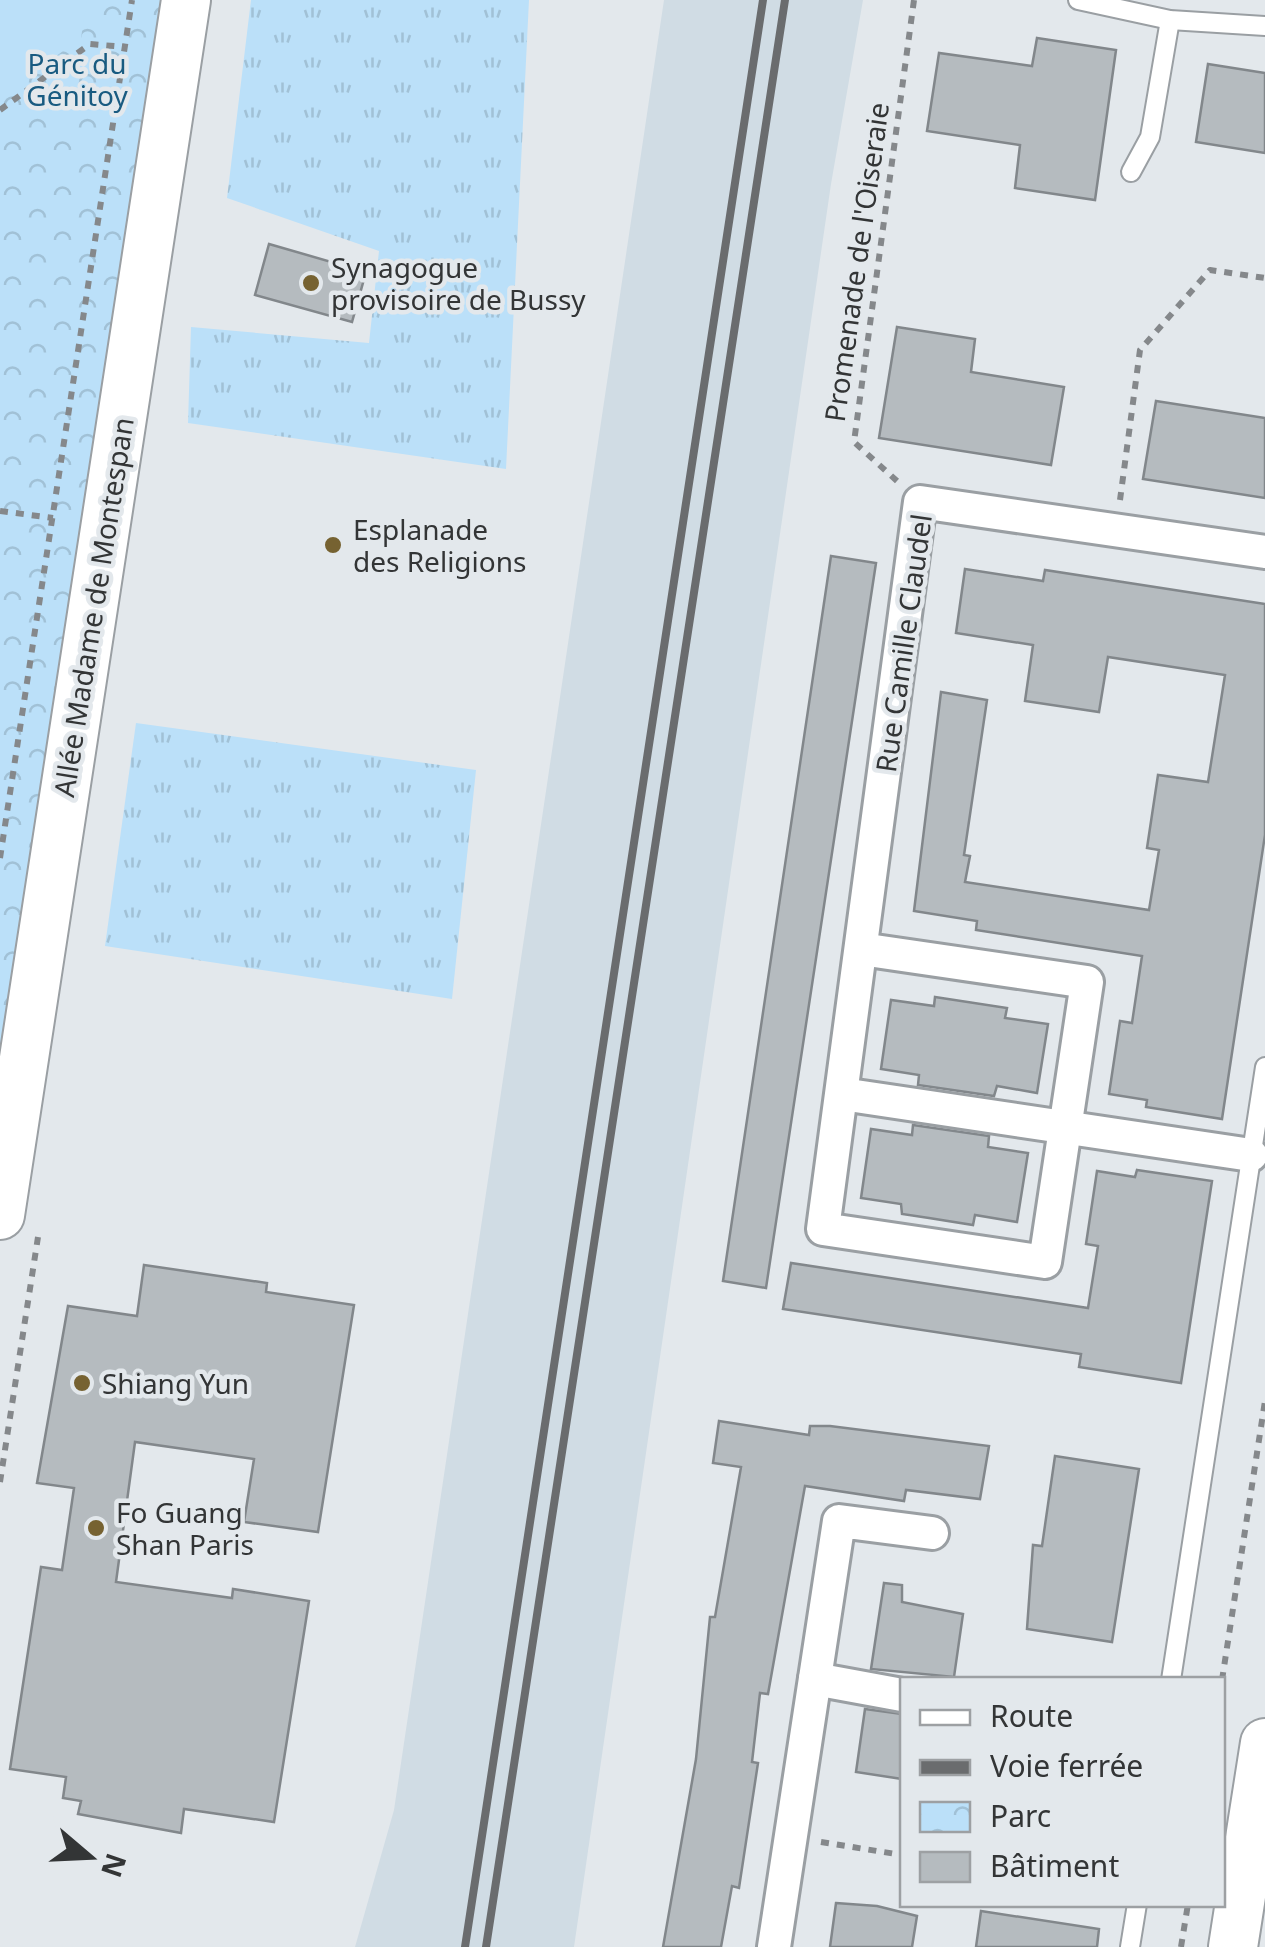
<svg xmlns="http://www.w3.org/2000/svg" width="1265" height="1947" viewBox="0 0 1265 1947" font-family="'Noto Sans',sans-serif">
  <defs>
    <pattern id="grass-tufts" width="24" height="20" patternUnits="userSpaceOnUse" patternTransform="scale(2.5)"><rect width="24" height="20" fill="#bbe0f9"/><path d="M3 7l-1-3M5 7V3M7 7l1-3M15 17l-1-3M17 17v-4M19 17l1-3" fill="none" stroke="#a1c1d6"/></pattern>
    <pattern id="park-crowns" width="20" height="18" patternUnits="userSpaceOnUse" patternTransform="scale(2.5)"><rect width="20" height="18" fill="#bbe0f9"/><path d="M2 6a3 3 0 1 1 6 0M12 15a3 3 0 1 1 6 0" fill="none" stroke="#a1c1d6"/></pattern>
  </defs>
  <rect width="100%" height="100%" fill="#e3e8ec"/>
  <path fill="#d0dce4" d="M 664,0 L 863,0 L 831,184 L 574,1947 L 355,1947 L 394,1810 Z"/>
  <g fill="url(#grass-tufts)">
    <path d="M 251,0 L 529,0 L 506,469 L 188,423 L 191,327 L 369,343 L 379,251 L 227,198 Z"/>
    <path d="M 136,723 L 476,770 L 452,999 L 105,946 Z"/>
  </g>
  <path fill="url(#park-crowns)" d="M 0,0 L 167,0 L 0,1090 Z"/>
  <path fill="#bbe0f9" d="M 0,0 L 87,0 L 81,38 L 0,97 Z"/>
  <g fill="#b5bbbf" stroke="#82878b" stroke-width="2.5">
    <path d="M 1037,38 L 1116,50 L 1095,200 L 1015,188 L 1020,145 L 927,131 L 939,53 L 1032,66 Z"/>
    <path d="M 1208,64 L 1265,73 L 1265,153 L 1196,142 Z"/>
    <path d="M 269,244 L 366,272 L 352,322 L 255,295 Z"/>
    <path d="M 897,327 L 975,339 L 971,372 L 1064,387 L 1051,465 L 879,438 Z"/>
    <path d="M 1156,401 L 1265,418 L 1265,498 L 1143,479 Z"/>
    <path d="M 831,556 L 876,563 L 766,1288 L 723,1281 Z"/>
    <path d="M 965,569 L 1043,581 L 1045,570 L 1265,604 L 1265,835 L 1222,1119 L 1146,1107 L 1147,1100 L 1109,1094 L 1120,1021 L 1132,1023 L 1142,956 L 976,930 L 977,921 L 914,911 L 941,692 L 987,700 L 964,855 L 970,856 L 965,882 L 1149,910 L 1159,850 L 1147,848 L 1158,775 L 1208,782 L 1225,675 L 1108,657 L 1099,712 L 1025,701 L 1033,645 L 956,633 Z"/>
    <path d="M 935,997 L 1007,1008 L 1005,1018 L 1048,1024 L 1037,1093 L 997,1086 L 994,1096 L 918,1085 L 919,1075 L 881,1069 L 891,1000 L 934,1006 Z"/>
    <path d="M 913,1125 L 989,1136 L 988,1147 L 1028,1153 L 1017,1222 L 975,1215 L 973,1225 L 929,1218 L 902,1214 L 901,1204 L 861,1198 L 871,1129 L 912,1135 Z"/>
    <path d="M 1137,1170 L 1212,1181 L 1181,1383 L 1079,1367 L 1081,1354 L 783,1309 L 791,1263 L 1088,1308 L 1098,1246 L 1086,1244 L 1097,1171 L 1135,1177 Z"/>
    <path d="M 144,1265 L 267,1283 L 266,1292 L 354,1305 L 318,1532 L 244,1522 L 254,1459 L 135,1442 L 116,1582 L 232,1598 L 233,1589 L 309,1601 L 274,1822 L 184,1809 L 181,1833 L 78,1814 L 81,1801 L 63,1798 L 66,1777 L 10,1769 L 41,1567 L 62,1570 L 74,1488 L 37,1483 L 68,1306 L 137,1316 Z"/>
    <path d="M 719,1421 L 809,1435 L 810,1426 L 830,1426 L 989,1446 L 980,1499 L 906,1490 L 904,1501 L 805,1486 L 768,1694 L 760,1693 L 752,1762 L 758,1763 L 739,1888 L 732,1886 L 721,1947 L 663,1947 L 696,1759 L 710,1617 L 715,1617 L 741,1467 L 713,1463 Z"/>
    <path d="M 1055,1456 L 1139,1469 L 1112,1642 L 1027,1629 L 1033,1545 L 1042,1546 Z"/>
    <path d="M 884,1583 L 902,1585 L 902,1602 L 963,1614 L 954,1677 L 871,1669 Z"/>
    <path d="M 865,1709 L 902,1714 L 902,1779 L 856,1772 Z"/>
    <path d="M 836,1903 L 877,1906 L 917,1916 L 912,1947 L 830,1947 Z"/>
    <path d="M 981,1911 L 1099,1929 L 1097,1947 L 976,1947 Z"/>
  </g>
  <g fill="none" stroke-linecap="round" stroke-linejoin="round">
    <g stroke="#9a9fa3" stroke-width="22">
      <g id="lane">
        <path d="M 1078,0 L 1170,20 L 1265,26"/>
        <path d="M 1131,172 L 1150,137 L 1170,20"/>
        <path d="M 1171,1680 L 1265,1067"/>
        <path d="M 1130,1947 L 1137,1904"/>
      </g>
    </g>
    <g stroke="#9a9fa3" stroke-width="38">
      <g id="street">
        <path d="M 861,949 L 1087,982 L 1045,1262 L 823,1229 L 920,502 L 1265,552"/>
        <path d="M 842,1094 L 1251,1155"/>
        <path d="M 815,1679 L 902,1695"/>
        <path d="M 774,1947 L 839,1521 L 932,1533"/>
      </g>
    </g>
    <g stroke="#9a9fa3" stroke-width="52">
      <g id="secondary">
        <path d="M 0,1215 L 186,0"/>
        <path d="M 1233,1947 L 1265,1743"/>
      </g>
    </g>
    <g stroke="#85888b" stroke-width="6" stroke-dasharray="8 8" stroke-linecap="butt">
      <path d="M 0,110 L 90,44 L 125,47"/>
      <path d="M 897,481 L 854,442 L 914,0"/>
      <path d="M 1120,500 L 1140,350 L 1210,270 L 1265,278"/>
      <path d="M 0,511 L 53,518"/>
      <path d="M 0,858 L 132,0"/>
      <path d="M 0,1482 L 38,1237"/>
      <path d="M 1222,1680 L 1265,1401"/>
      <path d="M 821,1842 L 902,1855"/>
      <path d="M 1181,1947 L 1188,1904"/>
    </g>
    <use href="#lane" stroke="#fff" stroke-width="18"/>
    <use href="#street" stroke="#fff" stroke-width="32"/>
    <use href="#secondary" stroke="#fff" stroke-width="48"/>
    <g stroke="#6a6c6e" stroke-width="8">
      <path d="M 465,1947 L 763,0"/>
      <path d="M 486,1947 L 785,0"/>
    </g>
  </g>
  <g fill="#766231" stroke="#e3e8ec" stroke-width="4">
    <circle cx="311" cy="283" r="10"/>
    <circle cx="333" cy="545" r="10"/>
    <circle cx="82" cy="1383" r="10"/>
    <circle cx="96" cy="1528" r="10"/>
  </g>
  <g text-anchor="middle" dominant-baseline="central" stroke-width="9" stroke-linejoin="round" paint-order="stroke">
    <g font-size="28" fill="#195b81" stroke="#e3e8ec">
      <text x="77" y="63">Parc du<tspan x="77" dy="32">Génitoy</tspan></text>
    </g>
    <g font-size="28" fill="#333536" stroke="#e3e8ec">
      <text transform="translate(856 262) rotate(-82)">Promenade de l'Oiseraie</text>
      <text transform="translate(93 607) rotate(-81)">Allée Madame de Montespan</text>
      <text transform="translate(903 643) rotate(-82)">Rue Camille Claudel</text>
    </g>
    <g font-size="28" fill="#333536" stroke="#e3e8ec" text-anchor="start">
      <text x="331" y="267">Synagogue<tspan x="331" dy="32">provisoire de Bussy</tspan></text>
      <text x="353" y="529">Esplanade<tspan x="353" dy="32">des Religions</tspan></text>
      <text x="102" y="1383">Shiang Yun</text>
      <text x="116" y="1512">Fo Guang<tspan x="116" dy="32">Shan Paris</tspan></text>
    </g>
  </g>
  <rect x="900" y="1677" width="325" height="230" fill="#e3e8ec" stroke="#9da0a3" stroke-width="2.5"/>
  <rect x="920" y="1710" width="50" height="15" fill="#ffffff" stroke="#9da0a3" stroke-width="2.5"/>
  <text x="990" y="1727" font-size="30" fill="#333536">Route</text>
  <rect x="920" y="1760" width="50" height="15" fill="#6a6c6e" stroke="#9da0a3" stroke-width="2.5"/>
  <text x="990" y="1777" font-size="30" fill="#333536">Voie ferrée</text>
  <rect x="920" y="1802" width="50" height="30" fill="url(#park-crowns)" stroke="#9da0a3" stroke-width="2.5"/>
  <text x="990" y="1827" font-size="30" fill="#333536">Parc</text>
  <rect x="920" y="1852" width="50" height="30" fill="#b5bbbf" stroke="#9da0a3" stroke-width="2.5"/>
  <text x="990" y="1877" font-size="30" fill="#333536">Bâtiment</text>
  <g transform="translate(90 1857) rotate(109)" stroke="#e3e8ec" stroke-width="8" paint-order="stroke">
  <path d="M0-8L18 38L0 25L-18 38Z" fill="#333536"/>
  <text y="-15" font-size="28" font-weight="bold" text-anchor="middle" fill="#333536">N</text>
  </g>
</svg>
